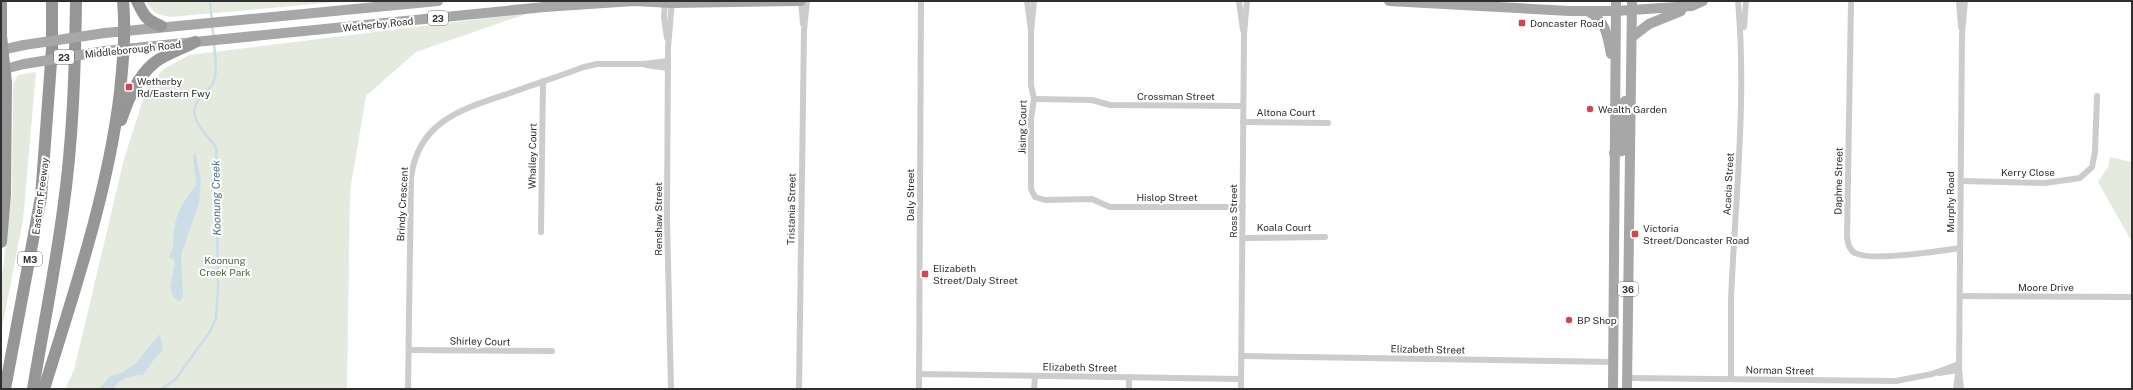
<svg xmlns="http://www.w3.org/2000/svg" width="2133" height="390" viewBox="0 0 2133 390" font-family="'Public Sans',sans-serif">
  <rect width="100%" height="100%" fill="#fff"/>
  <g fill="#e5eade">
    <path d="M 145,1 L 348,1 L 171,17 C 158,15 152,12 145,1 Z"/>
    <path d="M 529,13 L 416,52 L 366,96 L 350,191 L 347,389 L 65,389 L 74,370 L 124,159 L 147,87 L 164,69 L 189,55 Z"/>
    <path d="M 36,72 L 23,220 L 1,333 L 1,285 L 12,193 L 13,84 L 18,75 Z"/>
    <path d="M 2110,157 L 2132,162 L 2132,242 L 2098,182 L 2108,167 Z"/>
  </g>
  <g fill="#ccdde8">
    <path d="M 195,151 L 201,181 L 199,203 L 181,255 L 183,296 L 180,302 L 174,298 L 170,288 L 175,261 L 169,257 C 176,245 172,242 174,230 C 176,212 185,199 196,185 L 193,156 Z"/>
    <path d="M 160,334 L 163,350 L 157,355 L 143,375 C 131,375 119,379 113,389 L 99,389 L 110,376 L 122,373 L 136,363 Z"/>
  </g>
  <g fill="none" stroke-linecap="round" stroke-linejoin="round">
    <g stroke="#ccdde8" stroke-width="2.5">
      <path d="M 210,1 L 212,21"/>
      <path d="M 212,26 L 214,38"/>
      <path d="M 161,389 L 175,380 L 211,330 L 216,318 L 218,288 L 216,147 C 207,135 187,118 197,102 C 201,95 210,90 213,83 C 218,72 215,55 214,43"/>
    </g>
    <g stroke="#ccc" stroke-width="6">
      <path d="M 665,1 L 664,17 L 667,38"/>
      <path d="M 801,1 L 803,24"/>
      <path d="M 1027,1 L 1031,30"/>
      <path d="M 1034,1 L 1031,32 L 1031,85 L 1034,99 L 1031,118 L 1031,189 L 1035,197 L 1045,200 L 1092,199 L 1110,207 L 1243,207"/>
      <path d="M 1239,1 L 1243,30"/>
      <path d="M 1851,1 L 1847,237 C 1848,243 1849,250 1855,253 C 1871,262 1940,251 1960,248"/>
      <path d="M 1959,1 L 1961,27"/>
      <path d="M 1744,27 L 1746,1"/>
      <path d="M 646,65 L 668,68"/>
      <path d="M 1034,99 L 1092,100 L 1110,105 L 1243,106"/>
      <path d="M 1243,122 L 1328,123"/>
      <path d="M 1961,181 L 2045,183 L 2080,178 L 2092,167 L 2095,152 L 2097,96"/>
      <path d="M 541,232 L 543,81"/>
      <path d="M 1244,238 L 1325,237"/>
      <path d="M 1960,296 L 2132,297"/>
      <path d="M 409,350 L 552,351"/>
      <path d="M 1242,356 L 1614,362"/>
      <path d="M 1939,373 L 1959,370"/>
      <path d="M 919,374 L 1241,379"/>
      <path d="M 1628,378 L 1896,381 L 1932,374 L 1959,364"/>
      <path d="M 1731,379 C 1731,353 1731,326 1731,300 C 1735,200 1747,101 1738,1"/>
      <path d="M 408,389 L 411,178 C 418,121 462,109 510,93 C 535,84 560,76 584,67 L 597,64 L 643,64 L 668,61"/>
      <path d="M 671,389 L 667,218 L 668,48 L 672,1"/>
      <path d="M 799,389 L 804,30 L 807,1"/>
      <path d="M 919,389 L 921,1"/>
      <path d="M 1034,389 L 1035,376"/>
      <path d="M 1129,389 L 1129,377"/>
      <path d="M 1241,389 L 1244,34 L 1247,1"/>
      <path d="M 1956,389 L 1958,374"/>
      <path d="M 1961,389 L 1959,370 L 1962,34 L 1965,1"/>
    </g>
    <g stroke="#a7a7a7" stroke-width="10">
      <path d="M 1389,1 L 1569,11 L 1616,11 L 1692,6 L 1703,1"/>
      <path d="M 1589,12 C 1607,22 1607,36 1611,54"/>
      <path d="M 105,33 L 438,1"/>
      <path d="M 1632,37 L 1649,24 L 1681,11"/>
      <path d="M 1,50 L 24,45"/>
      <path d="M 105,51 L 544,7 L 634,1 L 672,3 L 801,1"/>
      <path d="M 1,70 L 24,64"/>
      <path d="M 1614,153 L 1622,151 L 1625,101"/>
      <path d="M 1613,389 L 1616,1"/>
      <path d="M 1627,389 L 1632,1"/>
    </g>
    <g stroke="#969696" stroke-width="12">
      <path d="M 137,1 C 144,16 146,20 161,26"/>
      <path d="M 121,120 C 128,100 137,77 154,63 C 165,54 182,49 195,42"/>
      <path d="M 1,242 L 5,195 L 6,83 L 1,36 L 1,1"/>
      <path d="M 5,389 L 41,197 L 52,49 L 52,1"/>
      <path d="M 33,389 C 43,329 55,270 63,210 C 73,140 75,71 76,1"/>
      <path d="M 44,389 C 74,292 108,193 120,92 C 123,61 126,32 123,1"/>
    </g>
    <g stroke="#a7a7a7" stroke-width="10">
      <path d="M 24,45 L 105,33"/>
      <path d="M 24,64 L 105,51"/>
    </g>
  </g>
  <g fill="#d14550" stroke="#fff" stroke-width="1.5">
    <rect x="1518" y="19" width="8" height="8" rx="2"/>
    <rect x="125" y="83" width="8" height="8" rx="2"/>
    <circle cx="1590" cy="109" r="4"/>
    <rect x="1631" y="230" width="8" height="8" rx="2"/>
    <rect x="921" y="270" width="8" height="8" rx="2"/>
    <circle cx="1569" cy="320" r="4"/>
  </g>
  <g text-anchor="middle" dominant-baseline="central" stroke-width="4" stroke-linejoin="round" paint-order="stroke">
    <g fill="#fff" stroke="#6d6d6d" stroke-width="1">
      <rect x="428" y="11" width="20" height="14" rx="3"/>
      <rect x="54" y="50" width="20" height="14" rx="3"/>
      <rect x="18" y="252" width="24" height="14" rx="3"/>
      <rect x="1618" y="282" width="20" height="14" rx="3"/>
    </g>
    <g font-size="9" font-weight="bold" fill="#2f2f2f">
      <text x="438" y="18">23</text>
      <text x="64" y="57">23</text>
      <text x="30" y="259">M3</text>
      <text x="1628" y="289">36</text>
    </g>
    <g font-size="10" fill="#2f2f2f" stroke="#fff" text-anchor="start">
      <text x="1530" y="23">Doncaster Road</text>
      <text x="137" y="81">Wetherby<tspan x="137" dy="12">Rd/Eastern Fwy</tspan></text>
      <text x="1598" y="109">Wealth Garden</text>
      <text x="1643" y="228">Victoria<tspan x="1643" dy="12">Street/Doncaster Road</tspan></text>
      <text x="933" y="268">Elizabeth<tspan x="933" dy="12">Street/Daly Street</tspan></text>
      <text x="1577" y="320">BP Shop</text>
    </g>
    <g font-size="10" fill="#2f2f2f" stroke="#fff">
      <text transform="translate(378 24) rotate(-6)">Wetherby Road</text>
      <text transform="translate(133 49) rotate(-6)">Middleborough Road</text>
      <text x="1176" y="96">Crossman Street</text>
      <text x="1286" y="112">Altona Court</text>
      <text transform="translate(1022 127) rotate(-89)">Jising Court</text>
      <text transform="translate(532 156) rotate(-89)">Whalley Court</text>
      <text x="2028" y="172">Kerry Close</text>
      <text transform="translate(1838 181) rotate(-89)">Daphne Street</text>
      <text transform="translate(1728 184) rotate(-87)">Acacia Street</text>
      <text transform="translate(910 195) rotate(-90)">Daly Street</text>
      <text transform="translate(40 196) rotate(-83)">Eastern Freeway</text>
      <text x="1167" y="197">Hislop Street</text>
      <text transform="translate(1950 202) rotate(-90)">Murphy Road</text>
      <text transform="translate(402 204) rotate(-87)">Brindy Crescent</text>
      <text transform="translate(791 209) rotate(-89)">Tristania Street</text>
      <text transform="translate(1233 211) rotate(-90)">Ross Street</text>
      <text transform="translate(658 219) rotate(-90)">Renshaw Street</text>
      <text x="1284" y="227">Koala Court</text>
      <text x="2046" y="287">Moore Drive</text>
      <text transform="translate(480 341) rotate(1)">Shirley Court</text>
      <text transform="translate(1428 349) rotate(1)">Elizabeth Street</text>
      <text transform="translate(1080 367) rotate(1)">Elizabeth Street</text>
      <text transform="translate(1780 370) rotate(1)">Norman Street</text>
    </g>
    <g font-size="10" fill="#526541" stroke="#fff">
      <text x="225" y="260">Koonung<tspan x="225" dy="12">Creek Park</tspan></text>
    </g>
    <g font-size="11" font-style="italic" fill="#466e87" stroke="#fff">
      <text transform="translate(216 198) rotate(-91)">Koonung Creek</text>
    </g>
  </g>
  <rect width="2133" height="390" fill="none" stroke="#2f2f2f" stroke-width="4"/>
</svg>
